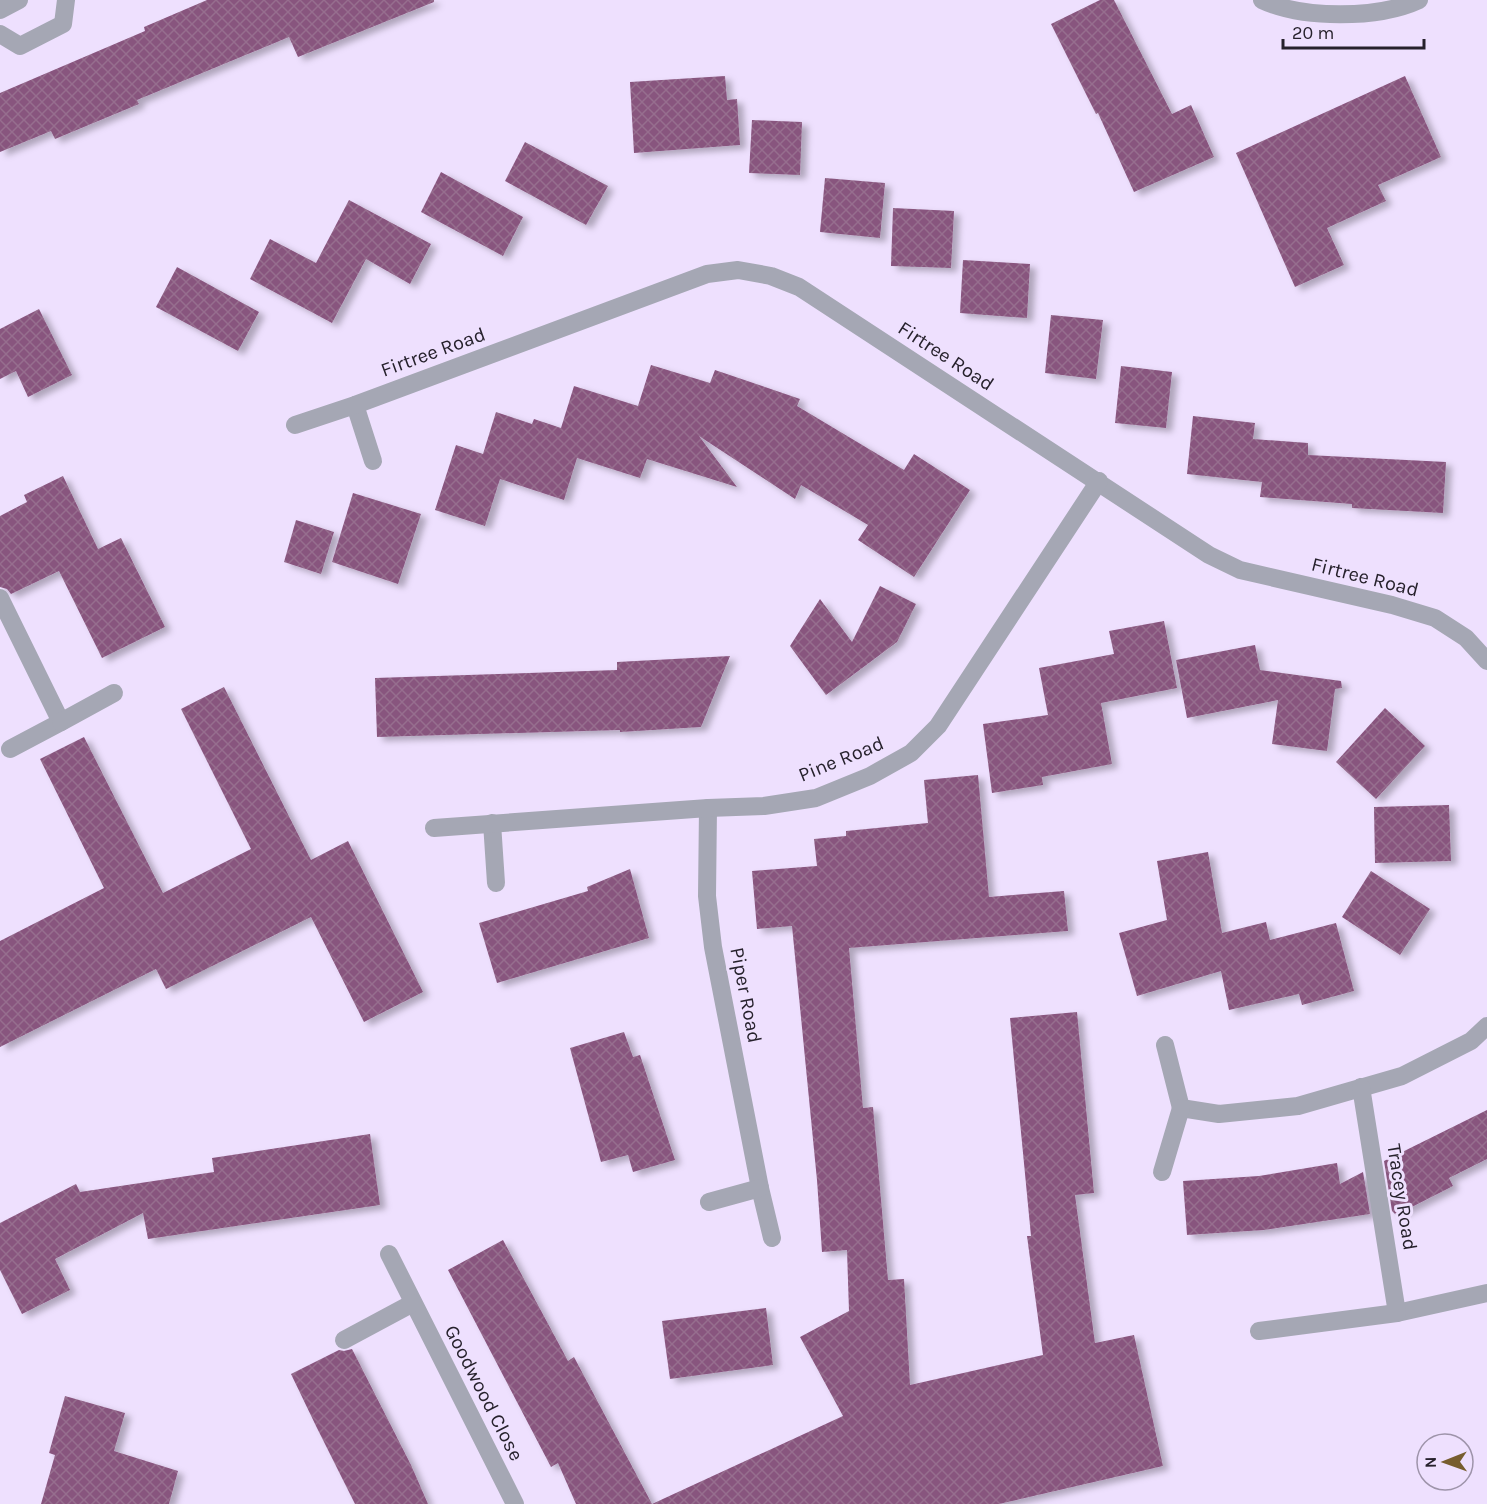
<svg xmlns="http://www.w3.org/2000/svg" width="1487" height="1504" viewBox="0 0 1487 1504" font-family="Karla,sans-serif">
  <defs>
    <pattern id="building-cross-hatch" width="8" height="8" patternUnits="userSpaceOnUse" patternTransform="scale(1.5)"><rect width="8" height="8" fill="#88547e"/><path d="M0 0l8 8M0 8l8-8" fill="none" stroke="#966e8e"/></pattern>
    <filter id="shadow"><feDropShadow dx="6" dy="4" stdDeviation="3" flood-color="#0004"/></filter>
  </defs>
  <rect width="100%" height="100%" fill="#eee0fe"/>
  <g fill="url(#building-cross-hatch)" filter="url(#shadow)">
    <path d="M 207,0 L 434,0 L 434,2 L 298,57 L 289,37 L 137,100 L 139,104 L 55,139 L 51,131 L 0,152 L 0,93 L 145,31 L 144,27 Z"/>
    <path d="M 1100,0 L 1114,0 L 1172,114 L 1191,105 L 1214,157 L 1134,192 L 1098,113 L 1096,114 L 1051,24 Z"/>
    <path d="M 725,76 L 727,100 L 737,99 L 740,145 L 634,153 L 630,82 Z"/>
    <path d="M 1405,76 L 1441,157 L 1378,185 L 1386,201 L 1327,228 L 1344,265 L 1295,287 L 1236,153 Z"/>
    <path d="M 752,120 L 802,122 L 800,175 L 749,173 Z"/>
    <path d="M 525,142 L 608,186 L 586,225 L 505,181 Z"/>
    <path d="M 441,172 L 523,217 L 503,256 L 421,212 Z"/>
    <path d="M 825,178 L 885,183 L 880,238 L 820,232 Z"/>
    <path d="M 349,200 L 431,244 L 410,284 L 366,259 L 332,323 L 250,279 L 270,239 L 316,263 Z"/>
    <path d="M 893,208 L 954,211 L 951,268 L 891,266 Z"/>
    <path d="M 963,260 L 1030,264 L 1027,318 L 960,313 Z"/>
    <path d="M 177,267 L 259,312 L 238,351 L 156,307 Z"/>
    <path d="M 39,309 L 72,375 L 28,397 L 16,371 L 0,379 L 0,329 Z"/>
    <path d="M 1051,315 L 1103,320 L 1096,379 L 1045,373 Z"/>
    <path d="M 651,365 L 710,383 L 715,370 L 800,399 L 797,406 L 904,470 L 914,454 L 970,490 L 914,577 L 858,540 L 868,525 L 801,485 L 795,499 L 699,436 L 737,487 L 647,459 L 640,478 L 577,458 L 564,500 L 500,479 L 485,526 L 435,510 L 456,445 L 483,454 L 496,412 L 532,424 L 534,419 L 561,428 L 574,386 L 638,406 Z"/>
    <path d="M 1121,366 L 1172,372 L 1166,428 L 1115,423 Z"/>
    <path d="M 1193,416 L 1255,423 L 1253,439 L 1308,443 L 1308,455 L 1446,462 L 1443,513 L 1352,508 L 1352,504 L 1260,497 L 1262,482 L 1187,474 Z"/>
    <path d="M 63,476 L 98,549 L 121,538 L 165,627 L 102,658 L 59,571 L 11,594 L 7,589 L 0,587 L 0,516 L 27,502 L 24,495 Z"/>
    <path d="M 353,493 L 421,514 L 398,584 L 332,562 Z"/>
    <path d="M 296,520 L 334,532 L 321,574 L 284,562 Z"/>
    <path d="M 880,586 L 916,604 L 897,642 L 826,695 L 790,646 L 820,599 L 852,642 Z"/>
    <path d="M 1164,621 L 1177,688 L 1101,703 L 1112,764 L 1042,777 L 1043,785 L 992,793 L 983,724 L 1048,715 L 1039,668 L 1114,654 L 1109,631 Z"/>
    <path d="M 1255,645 L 1260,670 L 1341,681 L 1342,688 L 1335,689 L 1327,751 L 1272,744 L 1278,700 L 1187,718 L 1176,660 Z"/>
    <path d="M 730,656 L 701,727 L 620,732 L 620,730 L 377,737 L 375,678 L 617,670 L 617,662 Z"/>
    <path d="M 224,687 L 311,860 L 348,841 L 423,992 L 364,1022 L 311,917 L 166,989 L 156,969 L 0,1047 L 0,941 L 104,888 L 40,759 L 84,737 L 163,893 L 251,849 L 181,709 Z"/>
    <path d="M 1385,708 L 1425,746 L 1376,799 L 1336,762 Z"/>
    <path d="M 978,775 L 989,897 L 1064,891 L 1068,931 L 849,948 L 863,1108 L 873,1107 L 888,1280 L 904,1279 L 910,1385 L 1043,1355 L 1027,1236 L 1031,1236 L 1010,1018 L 1077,1012 L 1094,1193 L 1075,1195 L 1095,1343 L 1134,1335 L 1163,1466 L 999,1504 L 652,1504 L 843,1416 L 800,1337 L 849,1311 L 847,1250 L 822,1252 L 817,1180 L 792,926 L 757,929 L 752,871 L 817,866 L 814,839 L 846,836 L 846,831 L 928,823 L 924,780 Z"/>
    <path d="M 1449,805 L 1451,861 L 1375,863 L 1374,807 Z"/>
    <path d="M 1208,852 L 1222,933 L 1266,922 L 1270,940 L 1336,923 L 1354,991 L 1302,1005 L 1299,994 L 1229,1010 L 1221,971 L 1137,996 L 1119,933 L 1167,920 L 1157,861 Z"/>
    <path d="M 630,869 L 649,938 L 497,983 L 479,923 L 588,891 L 587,887 Z"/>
    <path d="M 1371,871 L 1430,909 L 1400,955 L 1342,917 Z"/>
    <path d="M 624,1032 L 633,1057 L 640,1055 L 675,1160 L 633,1172 L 628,1155 L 601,1162 L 570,1048 Z"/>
    <path d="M 1487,1110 L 1487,1159 L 1449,1178 L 1453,1186 L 1396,1215 L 1392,1211 L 1384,1161 Z"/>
    <path d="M 370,1134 L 380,1205 L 148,1239 L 143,1213 L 55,1259 L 70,1290 L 22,1314 L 0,1270 L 0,1223 L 76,1184 L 80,1192 L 214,1172 L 212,1158 Z"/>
    <path d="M 1337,1163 L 1340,1184 L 1363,1172 L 1370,1214 L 1264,1230 L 1187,1235 L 1183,1181 L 1259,1176 Z"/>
    <path d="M 503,1240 L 568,1361 L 574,1357 L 652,1504 L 576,1504 L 558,1463 L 551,1467 L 448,1270 Z"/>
    <path d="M 766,1308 L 773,1365 L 670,1379 L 662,1321 Z"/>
    <path d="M 352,1349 L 411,1465 L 428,1504 L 355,1504 L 316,1426 L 291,1374 L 339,1350 L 344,1351 Z"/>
    <path d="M 65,1396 L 125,1413 L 114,1451 L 178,1471 L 169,1504 L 41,1504 L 55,1455 L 49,1453 Z"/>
  </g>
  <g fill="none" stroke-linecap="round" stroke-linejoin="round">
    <path stroke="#a5a7b4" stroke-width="18" d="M 0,34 L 20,46 L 63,24 L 66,0"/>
    <g stroke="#a5a7b4" stroke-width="18">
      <path d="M 1262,0 C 1302,19 1378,19 1419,0"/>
      <path d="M 0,10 L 19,0"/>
      <path d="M 355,405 L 373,461"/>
      <path d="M 295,425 L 355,405 L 707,274 L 738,270 L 771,276 L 799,287 L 1209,555 L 1240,570 L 1392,605 L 1435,618 L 1466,638 L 1487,661"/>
      <path d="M 0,598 L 61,722 L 10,749"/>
      <path d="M 61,722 L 114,693"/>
      <path d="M 708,808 L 707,896 L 713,947 L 760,1188 L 772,1238"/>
      <path d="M 492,823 L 496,883"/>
      <path d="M 434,828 L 708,808 L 764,806 L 816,798 L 870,776 L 911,753 L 938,726 L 1099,481"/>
      <path d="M 1165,1045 L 1181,1108 L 1219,1114 L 1298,1106 L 1402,1076 L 1471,1041 L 1487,1026"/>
      <path d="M 1162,1172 L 1181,1108"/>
      <path d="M 709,1202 L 760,1188"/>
      <path d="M 389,1254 L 515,1504"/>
      <path d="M 1397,1313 L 1487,1293"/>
      <path d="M 1259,1331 L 1397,1313 L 1361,1087"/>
      <path d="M 344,1340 L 413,1303"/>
    </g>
  </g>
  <g text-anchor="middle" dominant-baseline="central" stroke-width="6" stroke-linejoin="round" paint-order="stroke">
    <g font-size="20" fill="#26212c" stroke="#eee0fe">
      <text transform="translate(433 352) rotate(-20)">Firtree Road</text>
      <text transform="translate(946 356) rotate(33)">Firtree Road</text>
      <text transform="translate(1365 577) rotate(14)">Firtree Road</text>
      <text transform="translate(841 759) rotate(-22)">Pine Road</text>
      <text transform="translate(746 995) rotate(79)">Piper Road</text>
      <text transform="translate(1402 1197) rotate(81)">Tracey Road</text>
      <text transform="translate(484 1393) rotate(63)">Goodwood Close</text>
    </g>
  </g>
  <g transform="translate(1445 1462) rotate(269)"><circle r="28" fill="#eee0fe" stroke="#9e94aa" stroke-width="1.5"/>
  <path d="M0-4.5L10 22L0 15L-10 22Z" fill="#775d2f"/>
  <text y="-9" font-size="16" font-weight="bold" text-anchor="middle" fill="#26212c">N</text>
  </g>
  <path d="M1283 39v9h141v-9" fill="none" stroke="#26212c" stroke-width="3"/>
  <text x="1292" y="39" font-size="18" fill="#26212c" stroke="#eee0fe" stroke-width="4.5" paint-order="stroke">20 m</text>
</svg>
